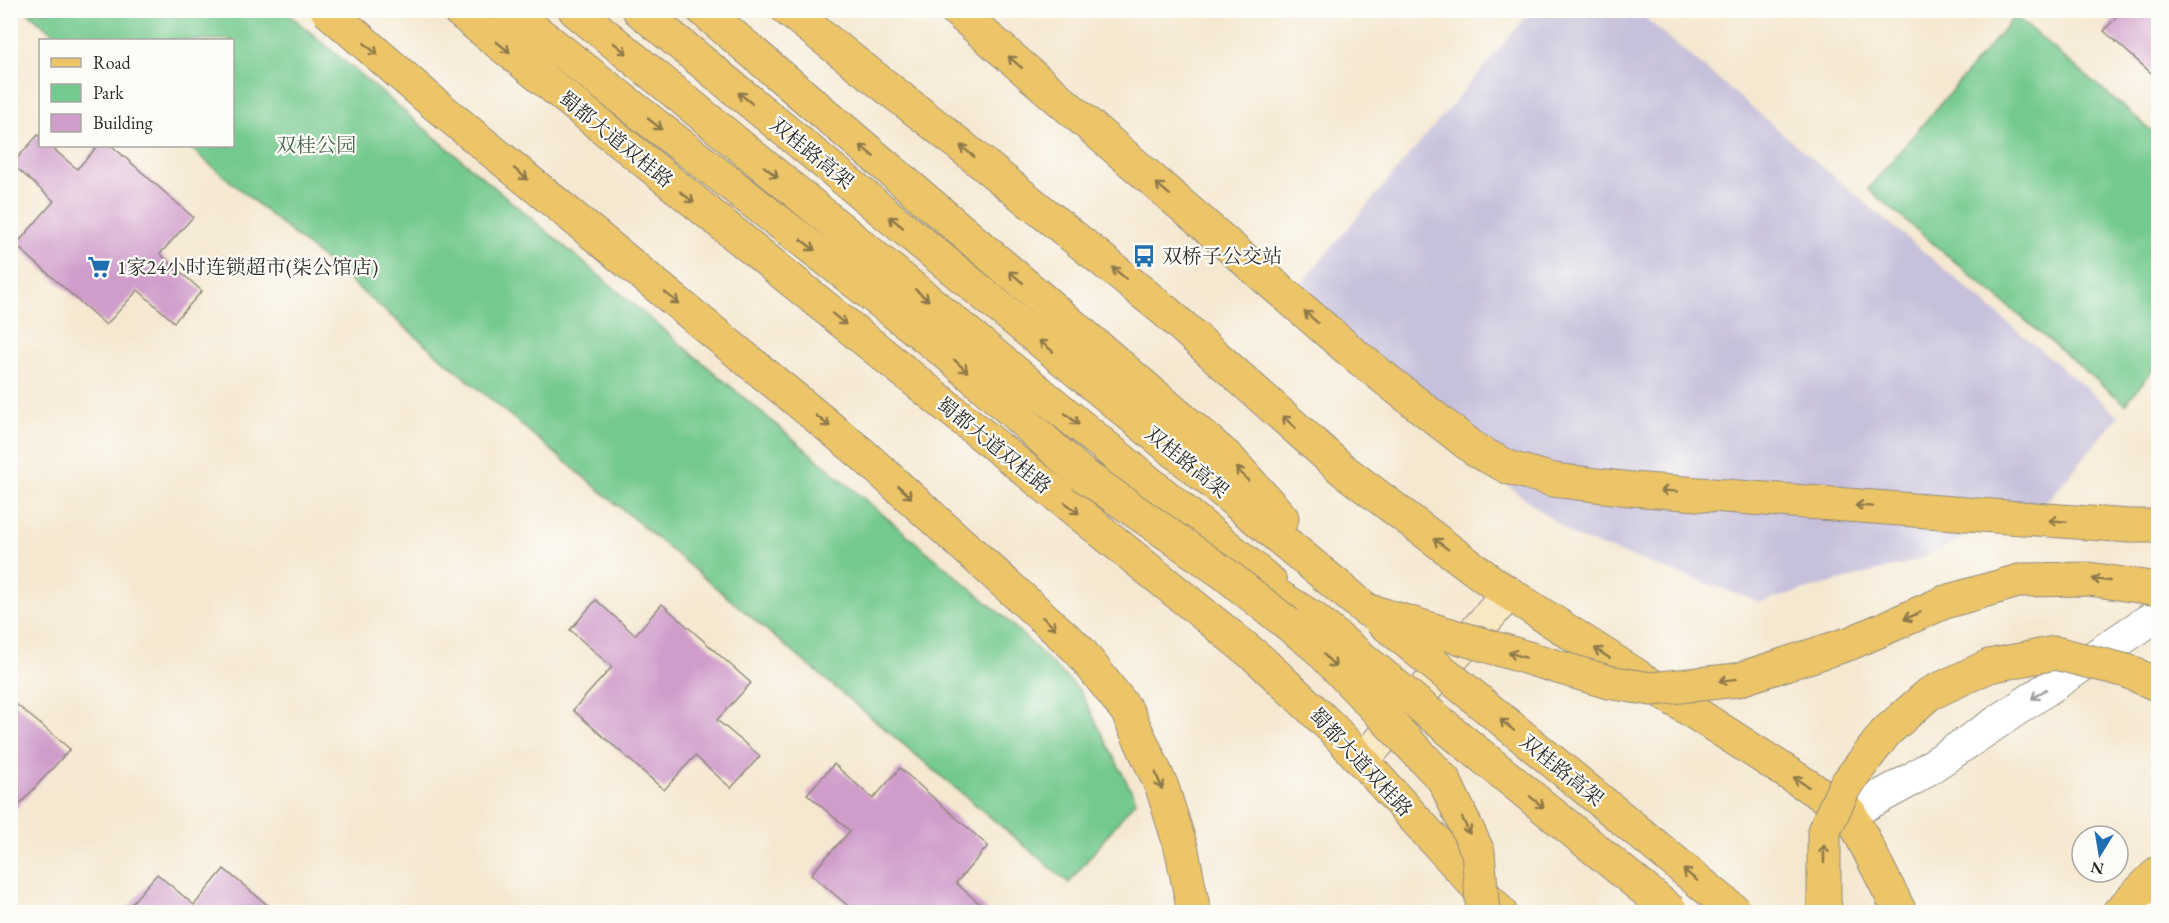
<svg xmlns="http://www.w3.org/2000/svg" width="2169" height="923" viewBox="0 0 2169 923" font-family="'EB Garamond','Noto Serif SC',serif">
  <rect width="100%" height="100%" fill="#fdfcf7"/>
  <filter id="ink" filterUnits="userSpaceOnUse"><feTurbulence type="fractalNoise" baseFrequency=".0167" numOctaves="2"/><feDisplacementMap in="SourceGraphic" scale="12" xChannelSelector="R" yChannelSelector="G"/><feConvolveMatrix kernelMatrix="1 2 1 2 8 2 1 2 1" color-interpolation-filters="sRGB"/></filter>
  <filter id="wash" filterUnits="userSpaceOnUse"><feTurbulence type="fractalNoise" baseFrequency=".008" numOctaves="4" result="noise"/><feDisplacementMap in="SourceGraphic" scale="24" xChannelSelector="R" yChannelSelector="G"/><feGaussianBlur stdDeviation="1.35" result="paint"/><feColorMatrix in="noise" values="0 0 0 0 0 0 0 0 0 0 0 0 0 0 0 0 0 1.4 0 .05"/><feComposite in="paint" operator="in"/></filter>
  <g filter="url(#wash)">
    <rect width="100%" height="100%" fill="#f5e8d1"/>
    <path fill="#c6c0da" d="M 1531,11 L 1637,11 L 2119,416 L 2050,498 L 1915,561 L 1760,602 L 1575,537 L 1279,310 Z"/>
    <g fill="#73c98e" stroke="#4f7a5c" stroke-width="1.5">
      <path d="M 26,11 L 285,11 L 1001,614 L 1080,691 L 1136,800 L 1069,883 L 188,146 L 232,146 L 232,40 L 62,40 Z"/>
      <path d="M 2015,16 L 2158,136 L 2158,364 L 2125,404 L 1868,189 Z"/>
    </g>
    <g id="blocks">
      <g fill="#d09dcb">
        <path d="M 2122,10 L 2143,10 L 2158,24 L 2158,79 L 2104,31 Z"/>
        <path d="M 38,135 L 40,137 L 40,146 L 50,146 L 77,169 L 98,146 L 112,146 L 193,217 L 160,254 L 202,291 L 174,322 L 138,290 L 106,325 L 16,245 L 54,201 L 12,164 Z"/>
        <path d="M 596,600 L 635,635 L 662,604 L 751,683 L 717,720 L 760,756 L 731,788 L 695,756 L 664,790 L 573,710 L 612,667 L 570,630 Z"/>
        <path d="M 10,699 L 70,749 L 10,815 Z"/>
        <path d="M 834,764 L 873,799 L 900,768 L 988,846 L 956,883 L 989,912 L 855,912 L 811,874 L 850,831 L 807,794 Z"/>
        <path d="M 224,869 L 276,912 L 124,912 L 157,874 L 194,905 Z"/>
      </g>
    </g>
  </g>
  <g filter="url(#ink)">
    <use href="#blocks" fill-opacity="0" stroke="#908a7e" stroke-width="1.5"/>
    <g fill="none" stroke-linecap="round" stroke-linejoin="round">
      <g stroke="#908a7e" stroke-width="35">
        <g id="tertiary">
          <path d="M 1850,813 L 1911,780 L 2148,621 L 2158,618"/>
          <path d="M 2121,912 L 2158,903"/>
        </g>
      </g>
      <g stroke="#908a7e" stroke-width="35">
        <path id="secondary" d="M 1362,761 L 1509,593"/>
      </g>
      <g stroke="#908a7e" stroke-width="35">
        <g id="primary">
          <path d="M 458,10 L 1259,659 L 1332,728 L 1500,912"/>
          <path d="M 788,10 L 935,125 L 1164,310 L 1343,470 L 1493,583 L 1850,813 L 1900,912"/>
        </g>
      </g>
      <g stroke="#908a7e" stroke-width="35">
        <g id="trunk">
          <path d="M 509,10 L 951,357 L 1082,474 L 1105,488"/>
          <path d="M 575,10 L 1270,582"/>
          <path d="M 639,10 L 1367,610"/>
          <path d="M 703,10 L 1228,458 L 1282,518"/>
          <path d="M 956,10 L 1355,355 L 1477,451 L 1510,468 L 1553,480 L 1631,489 L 2129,526 L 2158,526"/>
          <path d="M 861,453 L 1079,650 L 1127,711 L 1162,787 L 1182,851 L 1194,912"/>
          <path d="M 1243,574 L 1313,618"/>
          <path d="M 2119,912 L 2158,873"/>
        </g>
      </g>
      <use href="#tertiary" stroke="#fff" stroke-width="33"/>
      <use href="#secondary" stroke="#f8e8c3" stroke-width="33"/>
      <use href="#primary" stroke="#edc569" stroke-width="33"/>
      <use href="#trunk" stroke="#edc569" stroke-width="33"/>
      <g stroke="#908a7e" stroke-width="35" stroke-linecap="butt">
        <g id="trunk-bridge">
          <path d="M 327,10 L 436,105 L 861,453"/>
          <path d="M 1082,474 L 1225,574 L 1317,647 L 1444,780 L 1478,852 L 1483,912"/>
          <path d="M 1367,610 L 1608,682 L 1651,689 L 1737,680 L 1851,643 L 1945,602 L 2022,580 L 2089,579 L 2158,589"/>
          <path d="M 1313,618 L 1672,912"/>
          <path d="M 1378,618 L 1736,912"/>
          <path d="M 1826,912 L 1824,902 L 1824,831 L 1845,786 L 1886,732 L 1929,694 L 1989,666 L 2055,653 L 2127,671 L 2158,685"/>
        </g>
      </g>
      <use href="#trunk-bridge" stroke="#edc569" stroke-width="33"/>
    </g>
    <defs><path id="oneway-shaft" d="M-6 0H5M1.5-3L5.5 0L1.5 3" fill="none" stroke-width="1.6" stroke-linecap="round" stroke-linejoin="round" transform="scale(1.5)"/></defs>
    <g stroke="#8c784a">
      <use href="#oneway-shaft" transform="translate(503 47) rotate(39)"/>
      <use href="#oneway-shaft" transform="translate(620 48) rotate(39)"/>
      <use href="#oneway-shaft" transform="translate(371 49) rotate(41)"/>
      <use href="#oneway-shaft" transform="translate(1015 62) rotate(-139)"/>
      <use href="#oneway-shaft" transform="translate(745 98) rotate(-141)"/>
      <use href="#oneway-shaft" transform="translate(655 124) rotate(38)"/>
      <use href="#oneway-shaft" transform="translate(867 151) rotate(-139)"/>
      <use href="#oneway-shaft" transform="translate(967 151) rotate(-141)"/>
      <use href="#oneway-shaft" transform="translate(771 172) rotate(39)"/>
      <use href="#oneway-shaft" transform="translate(521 174) rotate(39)"/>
      <use href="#oneway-shaft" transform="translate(1163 189) rotate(-139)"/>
      <use href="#oneway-shaft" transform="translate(687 197) rotate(39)"/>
      <use href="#oneway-shaft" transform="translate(896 222) rotate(-141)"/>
      <use href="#oneway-shaft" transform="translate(808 245) rotate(38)"/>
      <use href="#oneway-shaft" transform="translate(1119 273) rotate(-141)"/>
      <use href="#oneway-shaft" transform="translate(1016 277) rotate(-139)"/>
      <use href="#oneway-shaft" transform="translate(922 295) rotate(39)"/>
      <use href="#oneway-shaft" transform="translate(672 298) rotate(39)"/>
      <use href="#oneway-shaft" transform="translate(1311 317) rotate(-139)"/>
      <use href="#oneway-shaft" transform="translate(839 319) rotate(39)"/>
      <use href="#oneway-shaft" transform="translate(1046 346) rotate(-141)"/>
      <use href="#oneway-shaft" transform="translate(961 366) rotate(42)"/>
      <use href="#oneway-shaft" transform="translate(1072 419) rotate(39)"/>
      <use href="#oneway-shaft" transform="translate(823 421) rotate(39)"/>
      <use href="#oneway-shaft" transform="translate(1289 422) rotate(-138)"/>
      <use href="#oneway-shaft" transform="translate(1242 474) rotate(-133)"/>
      <use href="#oneway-shaft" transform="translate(1669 491) rotate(-176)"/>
      <use href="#oneway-shaft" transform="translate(905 492) rotate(42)"/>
      <use href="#oneway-shaft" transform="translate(1864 506) rotate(-176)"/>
      <use href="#oneway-shaft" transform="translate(1072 508) rotate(39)"/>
      <use href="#oneway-shaft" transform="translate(2058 521) rotate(-176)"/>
      <use href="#oneway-shaft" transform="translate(1441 544) rotate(-143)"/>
      <use href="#oneway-shaft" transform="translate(2101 580) rotate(-173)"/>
      <use href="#oneway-shaft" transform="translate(1912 616) rotate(156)"/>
      <use href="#oneway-shaft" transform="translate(1049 623) rotate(42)"/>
      <use href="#oneway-shaft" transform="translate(1602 653) rotate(-147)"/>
      <use href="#oneway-shaft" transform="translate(1517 655) rotate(-163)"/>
      <use href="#oneway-shaft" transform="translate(1330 661) rotate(46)"/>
      <use href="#oneway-shaft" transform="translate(1728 680) rotate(173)"/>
      <use href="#oneway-shaft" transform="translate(1507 725) rotate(-141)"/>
      <use href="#oneway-shaft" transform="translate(1159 781) rotate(69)"/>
      <use href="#oneway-shaft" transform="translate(1801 782) rotate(-147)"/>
      <use href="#oneway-shaft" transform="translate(1537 802) rotate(39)"/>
      <use href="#oneway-shaft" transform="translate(1466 826) rotate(65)"/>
      <use href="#oneway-shaft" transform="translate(1824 854) rotate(-90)"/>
      <use href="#oneway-shaft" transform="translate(1690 875) rotate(-141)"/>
    </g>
    <use stroke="#a0a0a0" href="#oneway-shaft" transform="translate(2039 694) rotate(146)"/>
  </g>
  <defs>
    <g id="bus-bare" transform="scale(1.8)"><path d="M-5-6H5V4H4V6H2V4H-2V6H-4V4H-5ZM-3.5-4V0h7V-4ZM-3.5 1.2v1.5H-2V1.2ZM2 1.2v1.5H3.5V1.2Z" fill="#1f6fb2" stroke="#fdfcf7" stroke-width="2.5" paint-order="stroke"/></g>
    <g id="supermarket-bare" transform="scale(1.8)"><path d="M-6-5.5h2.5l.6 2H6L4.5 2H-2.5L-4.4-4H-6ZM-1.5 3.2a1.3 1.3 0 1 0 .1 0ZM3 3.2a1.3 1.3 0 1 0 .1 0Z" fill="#1f6fb2" stroke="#fdfcf7" stroke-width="2.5" paint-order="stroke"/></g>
  </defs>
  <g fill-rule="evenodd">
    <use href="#bus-bare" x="1144" y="256"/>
    <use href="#supermarket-bare" x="99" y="267"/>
  </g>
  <g text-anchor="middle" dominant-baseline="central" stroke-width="4.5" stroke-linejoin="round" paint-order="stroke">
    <g font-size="20" fill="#2b2b2b" stroke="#fdfcf7">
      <text transform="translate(616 139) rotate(39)">蜀都大道双桂路</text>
      <text transform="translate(812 153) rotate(39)">双桂路高架</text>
      <text transform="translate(994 445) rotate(39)">蜀都大道双桂路</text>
      <text transform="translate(1187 462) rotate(39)">双桂路高架</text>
      <text transform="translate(1361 762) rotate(47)">蜀都大道双桂路</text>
      <text transform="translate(1562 770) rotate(39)">双桂路高架</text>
    </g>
    <g font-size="20" fill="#44624e" stroke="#fdfcf7">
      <text x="316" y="145">双桂公园</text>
    </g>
    <g font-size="20" fill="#2b2b2b" stroke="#fdfcf7" text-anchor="start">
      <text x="1162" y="256">双桥子公交站</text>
      <text x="117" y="267">1家24小时连锁超市(柒公馆店)</text>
    </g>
  </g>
  <rect width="2169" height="923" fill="none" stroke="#fdfcf7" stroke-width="36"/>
  <rect x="39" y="39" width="195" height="108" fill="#fdfcf7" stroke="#a9a8a5" stroke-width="1.5"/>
  <rect x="51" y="58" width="30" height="9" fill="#edc569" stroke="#a9a8a5" stroke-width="1.5"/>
  <text x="93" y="69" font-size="18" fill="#2b2b2b">Road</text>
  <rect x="51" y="84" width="30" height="18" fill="#73c98e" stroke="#a9a8a5" stroke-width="1.5"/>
  <text x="93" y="99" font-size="18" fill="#2b2b2b">Park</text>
  <rect x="51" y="114" width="30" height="18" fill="#d09dcb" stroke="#a9a8a5" stroke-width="1.5"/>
  <text x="93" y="129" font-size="18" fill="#2b2b2b">Building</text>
  <g transform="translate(2100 854) rotate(191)"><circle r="28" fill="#fdfcf7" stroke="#a9a8a5" stroke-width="1.5"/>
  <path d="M0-4.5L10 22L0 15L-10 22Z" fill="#1f6fb2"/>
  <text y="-9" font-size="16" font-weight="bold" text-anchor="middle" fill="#2b2b2b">N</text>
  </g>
</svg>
